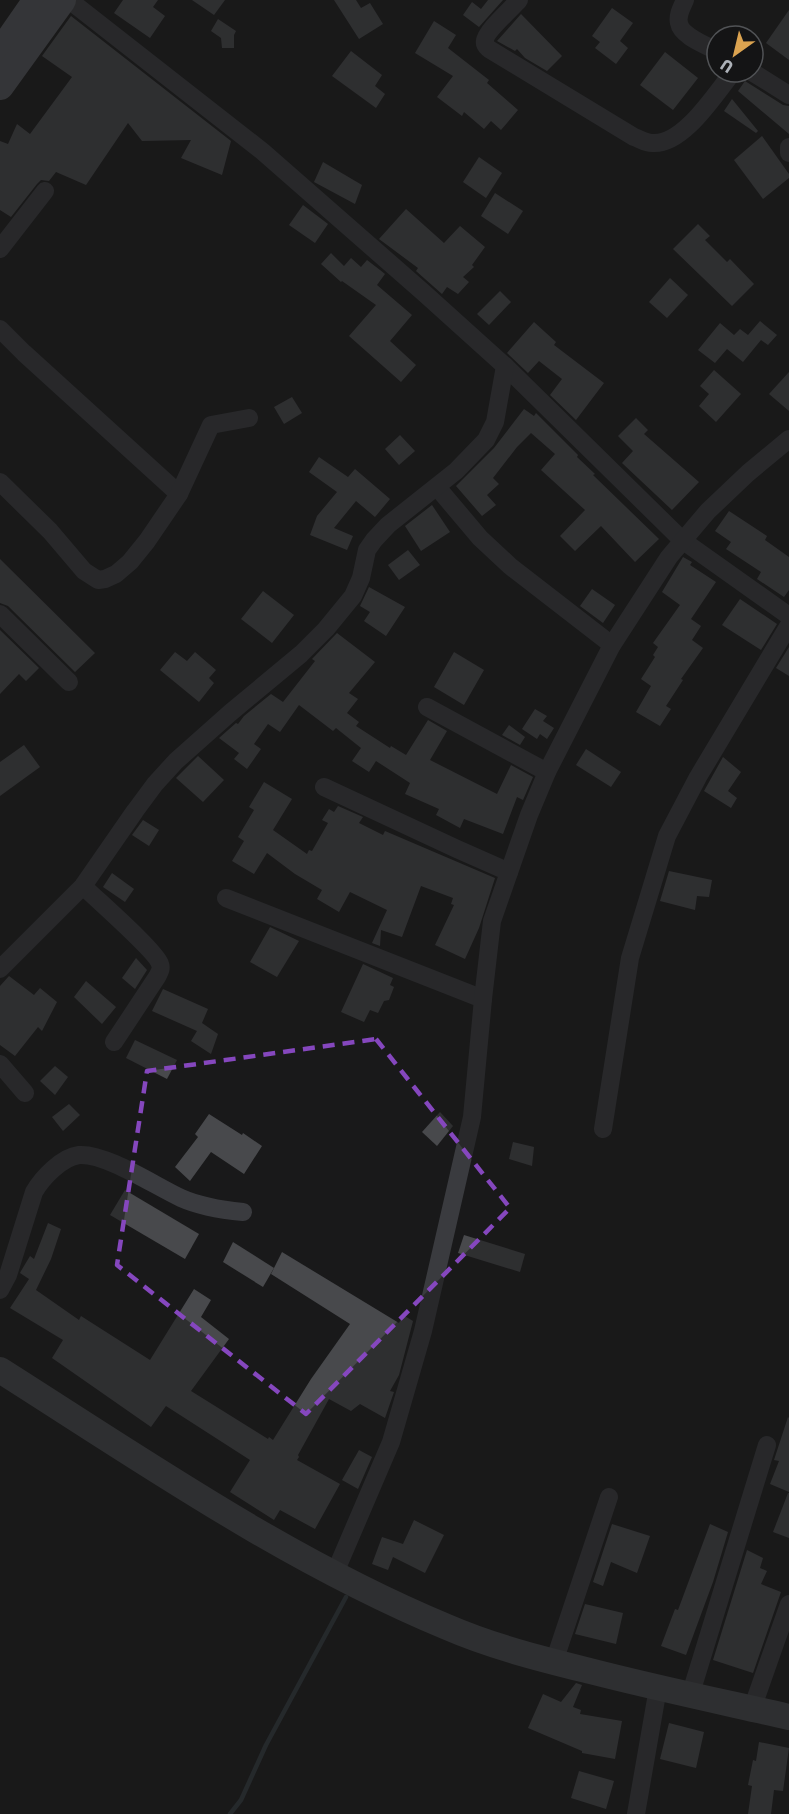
<svg xmlns="http://www.w3.org/2000/svg" width="789" height="1814" font-family="Jost,sans-serif">
<style>
.lines{fill:none;stroke-linecap:round;stroke-linejoin:round}
.stream{stroke:#343c42;stroke-width:4.5}
.building{fill:#48494c}
.street{stroke:#3a3b3f;stroke-width:18}
.secondary{stroke:#484a4e;stroke-width:26}
.primary{stroke:#56585d;stroke-width:28}
.marked{fill:none;stroke:#8547be;stroke-width:4.5;stroke-dasharray:12 8;stroke-linejoin:round}
</style>
<rect width="100%" height="100%" fill="#19191a"/>
<g class="lines">
<polyline class="stream" points="230,1814 241,1800 266,1745 346,1597"/>
</g>
<g class="building">
<polygon points="123,0 158,0 153,7 165,16 150,38 114,13"/>
<polygon points="192,0 225,0 214,15"/>
<polygon points="334,0 356,0 361,8 370,3 383,24 359,39"/>
<polygon points="488,0 503,0 479,27 463,15 472,2 481,9"/>
<polygon points="612,8 633,23 620,41 628,48 616,64 595,48 600,42 592,36"/>
<polygon points="789,10 789,60 766,43"/>
<polygon points="521,14 562,56 547,71 525,58 517,49 515,51 497,41"/>
<polygon points="71,16 231,141 222,175 181,158 191,140 142,141 128,123 86,185 56,172 49,181 41,180 37,184 11,217 0,210 0,141 8,144 17,124 30,134 72,77 42,56"/>
<polygon points="218,19 236,31 234,35 234,48 222,48 221,38 211,31"/>
<polygon points="434,21 456,35 448,48 489,80 487,83 518,110 501,130 491,121 484,129 464,112 462,116 437,97 453,76 415,53"/>
<polygon points="351,51 382,75 375,86 385,94 376,108 332,76"/>
<polygon points="665,52 698,78 673,110 640,85"/>
<polygon points="745,81 783,105 789,106 789,134 738,91"/>
<polygon points="732,99 758,131 756,133 724,111"/>
<polygon points="762,136 789,174 789,178 763,199 734,160"/>
<polygon points="479,157 502,173 486,198 463,182"/>
<polygon points="323,162 362,185 355,204 314,182"/>
<polygon points="495,193 523,211 508,234 481,216"/>
<polygon points="303,205 328,224 315,243 289,225"/>
<polygon points="406,209 444,243 460,226 485,247 472,265 474,267 463,277 469,282 458,294 447,287 442,294 416,271 418,268 379,239"/>
<polygon points="698,224 710,236 705,240 727,262 730,259 754,284 732,306 673,249"/>
<polygon points="331,253 344,266 351,258 361,267 367,260 380,270 385,274 377,285 412,315 390,341 416,365 401,382 349,336 376,305 342,281 341,282 321,264"/>
<polygon points="670,278 688,295 667,318 649,302"/>
<polygon points="500,291 511,302 489,325 477,314"/>
<polygon points="760,321 777,335 768,345 761,340 743,362 727,349 715,363 698,350 720,323 734,335 740,329 748,335"/>
<polygon points="534,322 556,342 554,345 604,383 576,420 550,395 562,379 539,361 528,373 507,353"/>
<polygon points="714,370 741,394 716,422 699,406 709,394 700,386"/>
<polygon points="789,372 789,411 769,394"/>
<polygon points="292,397 302,413 284,424 274,407"/>
<polygon points="524,409 534,416 536,413 578,455 577,457 595,474 593,475 659,539 635,562 601,526 575,551 560,536 585,510 541,470 555,454 531,433 517,447 493,478 499,484 487,495 496,505 482,516 456,486 494,448"/>
<polygon points="636,418 648,430 644,434 699,482 672,510 622,463 633,451 618,436"/>
<polygon points="400,435 415,451 399,465 385,449"/>
<polygon points="319,457 348,477 355,469 390,499 375,517 356,501 334,528 353,536 347,550 310,535 317,516 337,492 309,472"/>
<polygon points="432,505 450,532 421,551 405,526"/>
<polygon points="729,511 767,536 765,540 789,557 789,590 784,597 757,579 761,572 726,549 731,542 715,531"/>
<polygon points="408,550 420,565 399,580 388,565"/>
<polygon points="683,557 692,562 690,565 716,582 691,619 701,626 692,640 703,648 681,679 683,680 666,706 671,709 660,726 636,712 651,686 641,679 655,657 653,655 658,647 653,643 680,605 662,592"/>
<polygon points="0,559 95,653 75,672 8,606 0,603"/>
<polygon points="369,587 405,607 386,636 364,621 370,612 360,606"/>
<polygon points="592,589 615,605 603,623 580,606"/>
<polygon points="263,591 294,615 272,643 241,619"/>
<polygon points="740,599 777,624 761,650 722,625"/>
<polygon points="0,630 39,668 26,681 19,674 0,694"/>
<polygon points="337,633 375,662 349,693 358,699 347,713 359,722 356,726 390,748 391,746 406,755 428,720 447,731 430,760 497,794 511,765 533,777 523,800 517,797 503,834 464,819 460,828 436,815 439,809 405,794 410,783 376,761 369,772 352,761 361,748 336,728 333,731 299,705 280,732 268,724 254,744 261,749 247,769 234,759 239,753 219,738 236,723 238,724 244,716 271,694 283,702 315,661 312,659"/>
<polygon points="789,647 789,676 776,668"/>
<polygon points="175,652 187,661 195,652 216,670 209,678 214,683 199,702 160,670"/>
<polygon points="454,652 484,670 464,705 434,687"/>
<polygon points="535,709 547,716 543,721 554,728 547,739 540,734 537,739 522,729"/>
<polygon points="509,725 525,737 520,745 502,735"/>
<polygon points="24,745 40,767 0,796 0,762"/>
<polygon points="586,749 621,772 611,787 576,765"/>
<polygon points="198,756 224,780 203,802 176,778"/>
<polygon points="723,757 741,772 728,791 737,798 731,808 704,791"/>
<polygon points="264,782 292,799 273,830 307,854 309,850 312,851 328,823 322,820 329,809 334,812 338,806 363,817 359,823 383,835 385,831 495,878 479,928 465,959 435,945 454,905 451,904 453,898 421,886 402,937 381,930 380,946 372,943 387,910 350,892 339,912 317,899 322,890 295,874 267,853 254,874 232,861 244,841 238,837 254,810 249,807"/>
<polygon points="143,820 159,830 149,846 132,835"/>
<polygon points="669,871 712,880 709,897 697,896 695,910 660,901"/>
<polygon points="112,873 134,889 125,902 103,887"/>
<polygon points="270,927 299,941 277,977 250,962"/>
<polygon points="136,958 147,970 135,989 122,978"/>
<polygon points="363,964 393,978 390,985 394,987 389,1000 384,1001 378,1013 370,1010 364,1022 341,1012"/>
<polygon points="9,976 34,995 40,988 57,1002 42,1031 38,1027 15,1056 0,1045 0,986"/>
<polygon points="86,981 116,1007 102,1024 74,997"/>
<polygon points="163,989 208,1009 202,1023 218,1034 211,1054 191,1041 197,1031 152,1011"/>
<polygon points="135,1040 177,1060 167,1079 126,1058"/>
<polygon points="55,1066 68,1077 55,1095 40,1081"/>
<polygon points="69,1104 80,1115 63,1131 52,1117"/>
<polygon points="440,1112 453,1126 437,1146 422,1132"/>
<polygon points="209,1114 242,1135 243,1133 262,1146 244,1174 211,1152 190,1181 175,1167 198,1137 195,1134"/>
<polygon points="513,1142 534,1147 532,1166 509,1159"/>
<polygon points="125,1190 199,1234 185,1259 110,1215"/>
<polygon points="48,1223 61,1229 51,1259 36,1290 79,1320 81,1316 150,1360 194,1289 211,1300 201,1317 229,1339 191,1391 268,1439 269,1437 273,1440 311,1379 350,1324 271,1274 282,1252 399,1323 403,1315 413,1321 399,1375 390,1391 394,1392 385,1418 360,1404 351,1411 329,1399 298,1455 299,1457 297,1460 340,1484 315,1529 280,1510 274,1520 230,1492 250,1460 166,1406 151,1427 52,1358 63,1340 10,1308 29,1279 20,1273 21,1271 30,1256 34,1259"/>
<polygon points="464,1235 525,1254 520,1272 458,1253"/>
<polygon points="233,1242 274,1268 263,1287 223,1262"/>
<polygon points="788,1417 789,1418 789,1492 770,1484 779,1461 774,1460"/>
<polygon points="359,1450 372,1457 358,1489 342,1480"/>
<polygon points="788,1493 789,1493 789,1538 773,1532"/>
<polygon points="414,1520 444,1535 425,1573 393,1557 388,1570 372,1564 382,1537 403,1544"/>
<polygon points="612,1524 650,1536 637,1573 611,1562 603,1586 593,1582"/>
<polygon points="710,1524 728,1532 713,1582 686,1655 661,1646 675,1609 678,1610"/>
<polygon points="747,1550 763,1558 760,1568 767,1571 761,1584 781,1592 753,1673 713,1660"/>
<polygon points="585,1604 623,1613 616,1644 575,1634"/>
<polygon points="576,1683 582,1685 573,1707 581,1710 580,1714 622,1721 615,1759 582,1753 582,1751 528,1728 543,1694 561,1702"/>
<polygon points="669,1723 704,1732 696,1768 660,1759"/>
<polygon points="759,1742 789,1748 783,1791 774,1790 771,1814 748,1814 752,1786 748,1785 753,1760 756,1761"/>
<polygon points="579,1771 614,1781 606,1809 571,1798"/>
</g>
<g class="lines">
<g class="street">
<polyline points="69,0 262,151 424,293 505,366 682,540 789,616"/>
<path d="M519,0C512,8 485,32 485,41C484,45 487,47 489,49L634,137C640,139 646,143 652,143C683,146 715,94 733,72"/>
<path d="M685,0C682,7 677,15 679,23C681,36 706,45 717,51"/>
<polyline points="752,72 789,95"/>
<polyline points="789,147 789,153"/>
<polyline points="0,249 45,191"/>
<polyline points="0,329 24,353 179,494"/>
<polyline points="0,482 50,531 84,571 98,580 105,579 116,574 130,562 147,541 179,494 211,425 249,418"/>
<polyline points="437,487 480,538 510,566 612,645"/>
<polyline points="0,614 69,682"/>
<polyline points="427,707 547,772"/>
<polyline points="324,787 457,849 509,872"/>
<path d="M83,886C96,899 156,951 160,964C162,969 159,973 157,977L114,1042"/>
<polyline points="226,898 483,999"/>
<polyline points="0,969 83,886 135,811 155,784 176,761 230,713 301,654 326,629 353,596 361,578 367,550 374,540 388,525 456,471 486,440 495,422 505,366"/>
<polyline points="0,1064 25,1093"/>
<polyline points="603,1129 630,958 667,836 698,777 789,625"/>
<path d="M0,1290L8,1275L34,1192C42,1178 62,1157 79,1155C106,1153 155,1186 181,1198C201,1207 222,1210 243,1212"/>
<polyline points="334,1575 391,1442 423,1331 472,1117 483,999 492,921 529,815 547,772 612,645 669,557 708,511 748,473 789,439"/>
<polyline points="554,1662 609,1497"/>
<polyline points="690,1696 767,1445"/>
<polyline points="752,1709 789,1604"/>
<polyline points="636,1814 658,1688"/>
</g>
<path class="secondary" d="M0,1370C145,1462 288,1561 447,1627C493,1647 542,1659 590,1671C656,1688 723,1702 789,1717"/>
<g class="primary">
<polyline points="3,49 37,0"/>
<polyline points="0,86 62,0"/>
</g>
</g>
<path d="M0 0H789V1814H0ZM376,1039L510,1208L306,1414L117,1265L147,1071Z" fill="#19191a" fill-opacity=".55" fill-rule="evenodd"/>
<path class="marked" d="M376,1039L510,1208L306,1414L117,1265L147,1071Z"/>
<g transform="translate(735 54) rotate(214)"><circle r="28" fill="#141415" stroke="#515356" stroke-width="1.5"/>
<path d="M0-4.5L10 22L0 15L-10 22Z" fill="#dba350"/>
<text y="-9" font-size="16" font-weight="bold" text-anchor="middle" fill="#adb1b8">U</text>
</g>
</svg>
